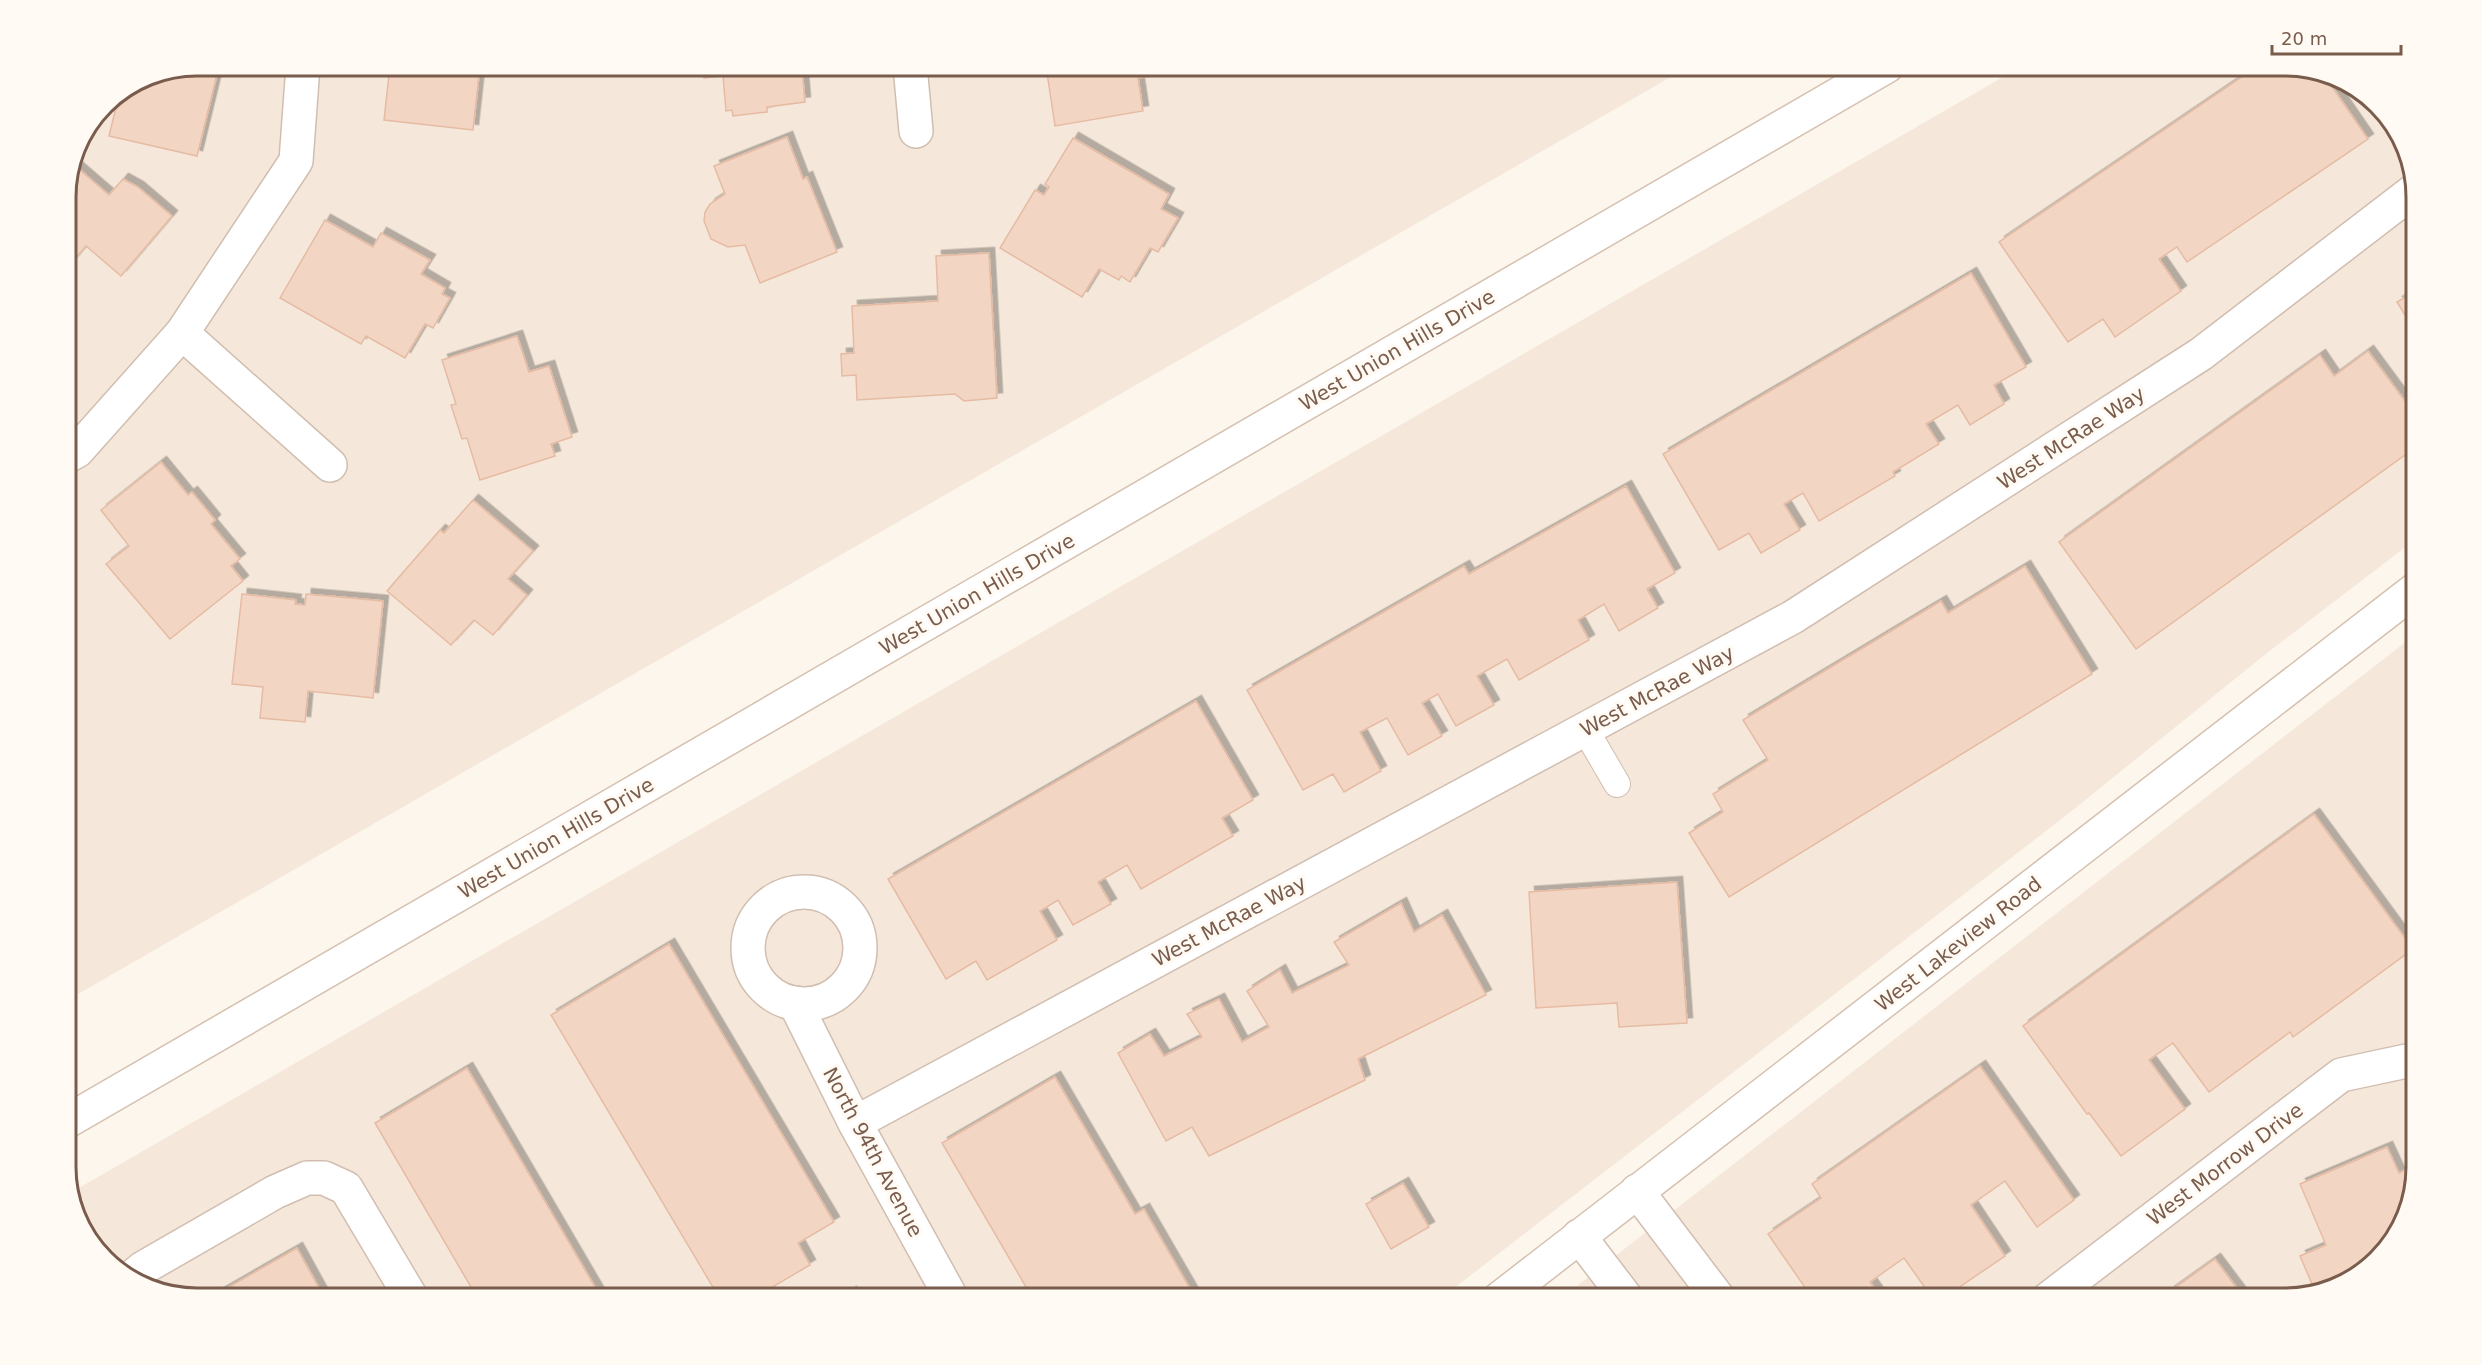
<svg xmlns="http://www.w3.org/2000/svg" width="2482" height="1365" font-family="'DejaVu Sans',sans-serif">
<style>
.residential{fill:#f5e8da}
.building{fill:#f3d5c3;stroke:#e6bba3;stroke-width:1.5;filter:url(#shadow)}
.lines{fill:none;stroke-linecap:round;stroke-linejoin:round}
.lane-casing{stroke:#d1beb0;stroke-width:28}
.street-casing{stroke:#d1beb0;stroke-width:36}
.secondary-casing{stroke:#d6c0b0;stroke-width:36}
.lane{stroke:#fff;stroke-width:26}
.street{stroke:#fff;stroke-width:33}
.secondary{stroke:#fff;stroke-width:33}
.labels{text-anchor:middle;stroke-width:6;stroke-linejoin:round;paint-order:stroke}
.street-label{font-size:20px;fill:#7a5c4d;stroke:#fffaf3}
.rim{fill:none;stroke:#7a5c4d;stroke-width:3}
</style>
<defs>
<filter id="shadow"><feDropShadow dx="5.5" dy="-5.5" stdDeviation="0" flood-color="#0004"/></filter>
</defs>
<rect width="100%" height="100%" fill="#fdf6ec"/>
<g class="residential">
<polygon points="198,66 1690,66 66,1001 66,189 79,140 105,104 148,76"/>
<polygon points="2022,66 2284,66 2343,80 2394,125 2416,189 2416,539 2267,653 2073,810 1440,1299 198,1299 139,1285 88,1241 72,1192"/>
<polygon points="2416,634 2416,1167 2402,1226 2350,1281 2285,1299 1560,1299"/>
</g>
<g class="building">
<polygon points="198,66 219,66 197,156 109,136 119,95 148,76"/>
<polygon points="390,66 480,66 473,130 384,120"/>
<polygon points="702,66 806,66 806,68 802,69 805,102 767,107 767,112 733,116 732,110 726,111 723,76 704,78"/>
<polygon points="1046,66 1164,66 1165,74 1138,78 1143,111 1055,126"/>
<polygon points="2258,66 2284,66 2324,75 2368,139 2187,262 2177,247 2159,259 2181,291 2115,337 2103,319 2068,342 1999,242"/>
<polygon points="787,137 803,179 807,177 837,252 760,283 745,245 728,247 711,239 704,221 705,212 710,204 725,194 714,166"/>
<polygon points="1073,138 1169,194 1161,209 1178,218 1158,252 1150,248 1130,282 1121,276 1119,280 1099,269 1082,297 1000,248 1035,190 1044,195 1049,187 1045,184"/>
<polygon points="73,164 109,195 123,179 138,187 172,216 121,276 86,246 66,269 66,189"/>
<polygon points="325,220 373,247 381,233 430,260 421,274 445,288 442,294 450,298 433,328 425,324 405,358 366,336 361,344 280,298"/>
<polygon points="989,253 997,398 964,401 955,394 857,400 856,375 842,376 841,354 854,353 852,306 938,301 936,256"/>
<polygon points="2416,264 2416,276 2410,267"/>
<polygon points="1971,273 2026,367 1994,385 2004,404 1970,425 1958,405 1926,424 1939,444 1893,472 1895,476 1819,521 1803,493 1784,504 1800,530 1761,553 1749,533 1719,550 1663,454"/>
<polygon points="2416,291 2416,333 2397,302"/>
<polygon points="517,336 529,372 549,366 572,437 551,444 555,456 480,480 467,438 462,439 451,405 456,404 442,360"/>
<polygon points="2368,351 2416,416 2416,447 2136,649 2059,542 2320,355 2334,376"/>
<polygon points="161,462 188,495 192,492 215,520 211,524 240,559 231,566 243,581 170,639 106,564 129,546 101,510"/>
<polygon points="1626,486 1675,573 1647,589 1658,608 1619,631 1604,604 1578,620 1589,640 1519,680 1507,659 1477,676 1494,705 1456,726 1438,694 1422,703 1442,736 1408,755 1387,718 1360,732 1381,771 1344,792 1333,774 1303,790 1247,690 1464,566 1469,574"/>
<polygon points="473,500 533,551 508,579 527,595 493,635 474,620 451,645 387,591 440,530 444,533"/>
<polygon points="2025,566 2092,674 1729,897 1689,833 1723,812 1713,794 1768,760 1743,720 1941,601 1948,613"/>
<polygon points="242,594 296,600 295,604 305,605 306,594 383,601 373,698 308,691 305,722 260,718 263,687 232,684"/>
<polygon points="1196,701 1253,800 1222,818 1233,836 1141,889 1127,865 1098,882 1111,904 1073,925 1058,900 1040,911 1057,940 987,980 976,961 946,979 888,879"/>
<polygon points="2314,814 2413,949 2293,1037 2290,1032 2209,1092 2173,1043 2149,1060 2185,1109 2121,1156 2089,1113 2087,1114 2023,1026"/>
<polygon points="1677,882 1687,1023 1619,1027 1617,1003 1536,1008 1529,892"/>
<polygon points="1401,903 1414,932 1442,915 1486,995 1358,1059 1365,1080 1209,1156 1192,1127 1166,1141 1118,1053 1150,1034 1164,1056 1202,1037 1187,1014 1219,999 1242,1042 1269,1027 1247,991 1280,970 1292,993 1349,965 1334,942"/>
<polygon points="669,944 834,1222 798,1243 810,1265 752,1299 720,1299 551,1015"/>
<polygon points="1980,1066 2074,1200 2037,1227 2005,1181 1971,1205 2005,1256 1942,1299 1933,1299 1904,1258 1870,1282 1882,1299 1813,1299 1768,1234 1821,1198 1812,1184"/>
<polygon points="467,1068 602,1299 478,1299 375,1123"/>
<polygon points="1055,1077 1135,1214 1144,1209 1196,1299 1033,1299 942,1143"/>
<polygon points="2387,1147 2399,1173 2416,1165 2402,1226 2350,1281 2315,1291 2300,1256 2326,1245 2300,1184"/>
<polygon points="1403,1183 1429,1227 1391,1249 1366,1204"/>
<polygon points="297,1248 325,1299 208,1299"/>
<polygon points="2215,1259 2245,1299 2174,1299 2169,1292"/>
<polygon points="851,1292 855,1299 839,1299"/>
</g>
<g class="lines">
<defs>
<polyline id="lane" points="1585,729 1617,784"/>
<g id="street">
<polyline points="910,66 916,131"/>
<polyline points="182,333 330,465"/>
<polyline points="66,457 77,451 182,333 296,161 303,66"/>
<circle cx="804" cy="948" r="56"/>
<polyline points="795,1003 855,1123 952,1299"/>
<polyline points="855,1123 1793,617 2201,354 2416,189"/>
<polyline points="1637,1191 1719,1299"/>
<polyline points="1579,1236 1627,1299"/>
<polyline points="131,1278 143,1268 275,1192 307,1178 324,1178 346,1188 412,1299"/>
<polyline points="2048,1299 2341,1075 2416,1059"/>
</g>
<g id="secondary">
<polyline points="66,1122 1887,66"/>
<polyline points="1499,1299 2416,589"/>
</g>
</defs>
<use href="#lane" class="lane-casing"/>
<use href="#street" class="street-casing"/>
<use href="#secondary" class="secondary-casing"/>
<use href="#lane" class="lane"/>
<use href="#street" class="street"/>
<use href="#secondary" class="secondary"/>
</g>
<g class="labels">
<g class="street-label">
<text transform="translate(1397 350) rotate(-30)" y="7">West Union Hills Drive</text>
<text transform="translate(2071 438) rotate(-33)" y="7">West McRae Way</text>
<text transform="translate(977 594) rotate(-30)" y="7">West Union Hills Drive</text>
<text transform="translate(1657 691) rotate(-28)" y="7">West McRae Way</text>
<text transform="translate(556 838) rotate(-30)" y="7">West Union Hills Drive</text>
<text transform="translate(1229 921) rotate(-28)" y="7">West McRae Way</text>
<text transform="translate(1958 944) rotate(-38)" y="7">West Lakeview Road</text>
<text transform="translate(873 1152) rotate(62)" y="7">North 94th Avenue</text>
<text transform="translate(2225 1164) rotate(-37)" y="7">West Morrow Drive</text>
</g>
</g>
<path d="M0 0H2482V1365H0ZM197 76H2285A121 121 0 0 1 2406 197V1167A121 121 0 0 1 2285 1288H197A121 121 0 0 1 76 1167V197A121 121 0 0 1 197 76Z" fill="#fffaf3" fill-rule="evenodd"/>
<path class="rim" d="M197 76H2285A121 121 0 0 1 2406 197V1167A121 121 0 0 1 2285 1288H197A121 121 0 0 1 76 1167V197A121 121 0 0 1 197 76Z"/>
<path d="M2272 45v9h129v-9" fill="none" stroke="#7a5c4d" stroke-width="3"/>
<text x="2281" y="45" font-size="18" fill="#7a5c4d" stroke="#fffaf3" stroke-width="4.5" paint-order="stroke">20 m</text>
</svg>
